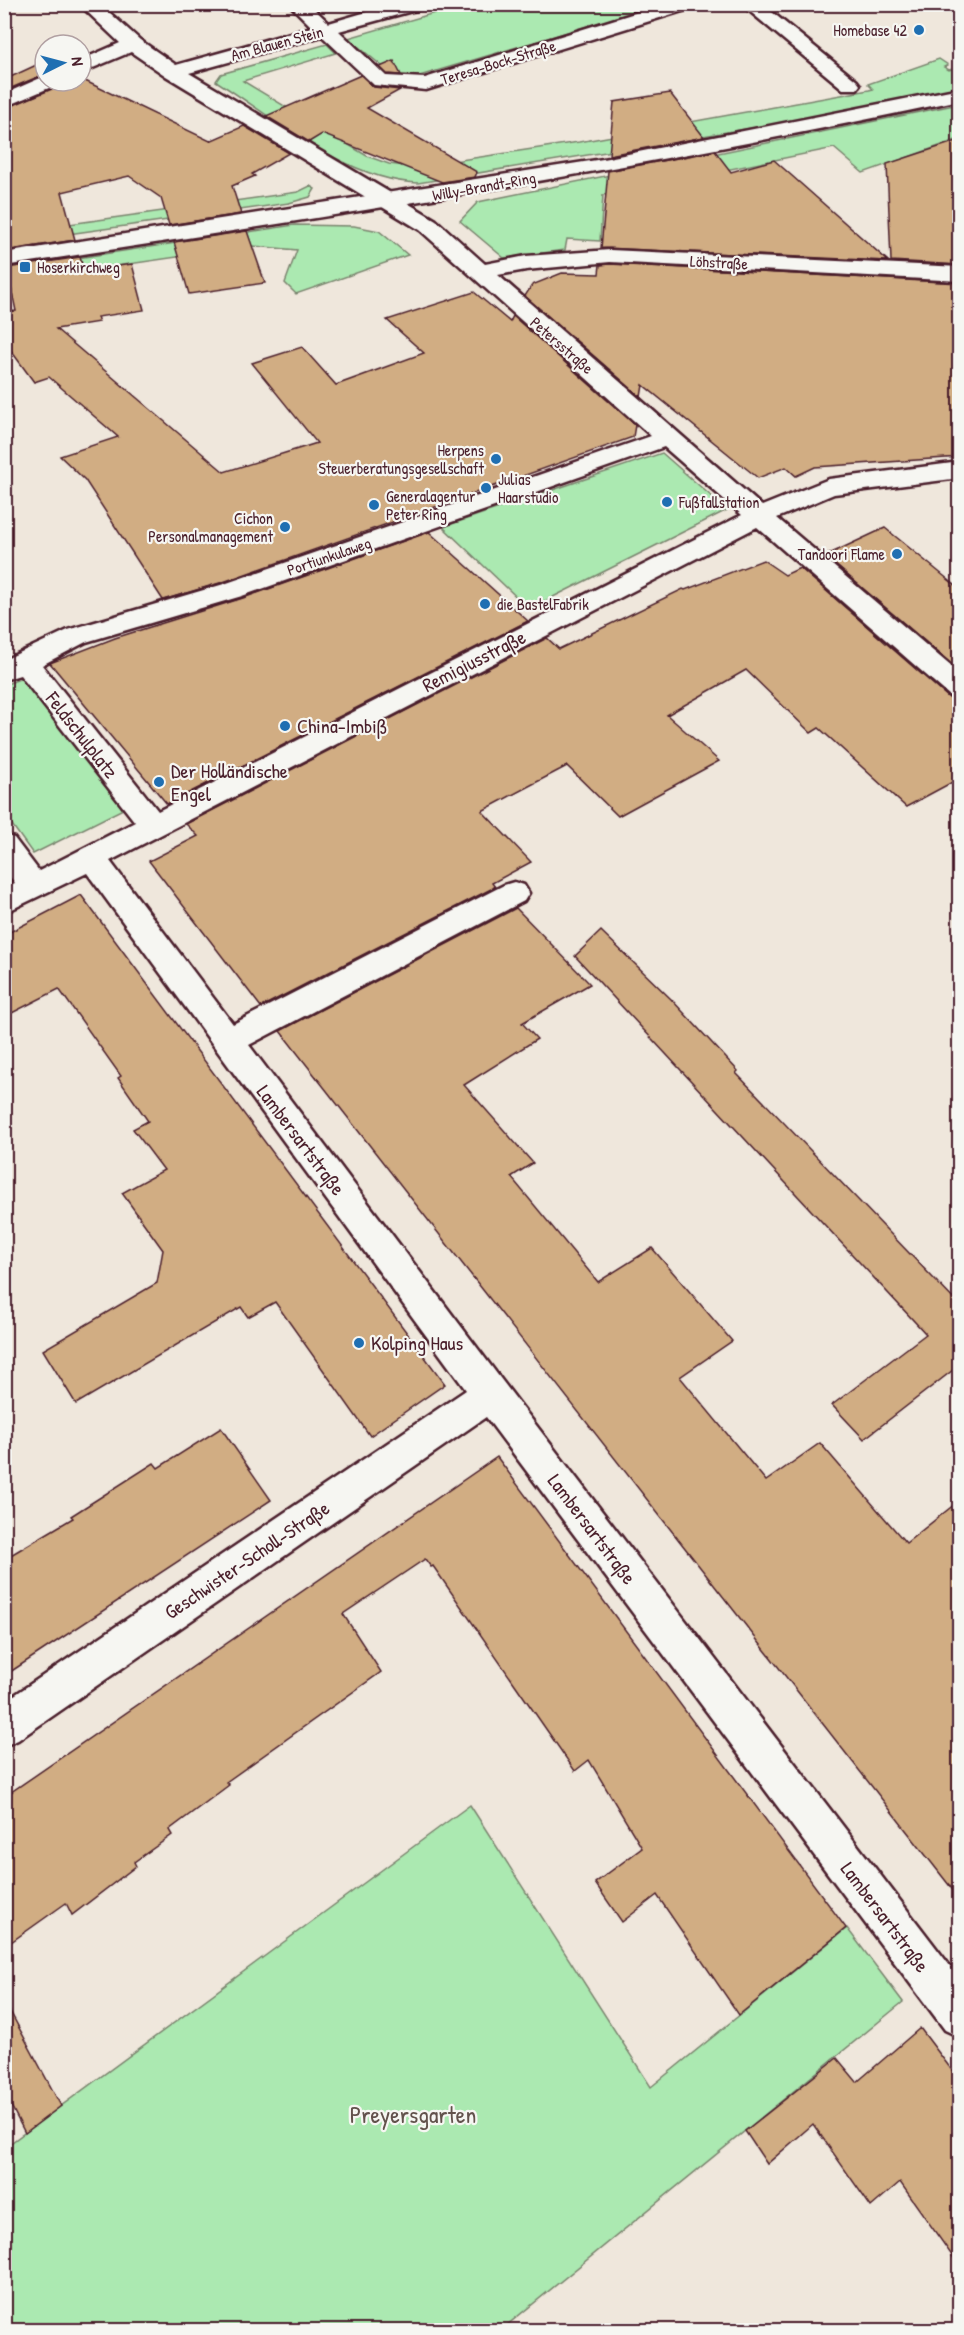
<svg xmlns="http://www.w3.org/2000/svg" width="964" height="2335" font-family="'Patrick Hand',sans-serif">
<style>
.green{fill:#abe9b1;stroke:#7a846e;stroke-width:1.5}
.building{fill:#d1ad83;stroke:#4a1f2b;stroke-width:1.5}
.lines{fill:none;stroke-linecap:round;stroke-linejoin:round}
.minor-casing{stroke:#4a1f2b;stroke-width:5}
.secondary-casing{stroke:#4a1f2b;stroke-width:5}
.minor{fill:#f6f6f2;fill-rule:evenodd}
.secondary{fill:#f6f6f2;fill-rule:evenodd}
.poi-dot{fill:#1f6fb2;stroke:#f6f6f2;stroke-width:2}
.labels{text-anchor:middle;stroke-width:4.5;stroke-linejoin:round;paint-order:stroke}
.far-poi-label{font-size:16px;fill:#4a1f2b;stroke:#f6f6f2;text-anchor:start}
.far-street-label{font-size:16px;fill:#4a1f2b;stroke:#f6f6f2}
.street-label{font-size:20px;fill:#4a1f2b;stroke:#f6f6f2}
.poi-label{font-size:20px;fill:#4a1f2b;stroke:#f6f6f2;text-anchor:start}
.near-park-label{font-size:24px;fill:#62524c;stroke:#f6f6f2}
</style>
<rect width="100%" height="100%" fill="#efe7dc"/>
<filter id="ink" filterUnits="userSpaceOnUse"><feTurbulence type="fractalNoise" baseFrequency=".0167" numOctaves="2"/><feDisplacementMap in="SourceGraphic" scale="12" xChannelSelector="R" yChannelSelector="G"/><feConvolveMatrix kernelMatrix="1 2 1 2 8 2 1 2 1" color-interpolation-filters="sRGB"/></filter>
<g filter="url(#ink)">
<g class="green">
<polygon points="462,5 659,5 416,77 395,75 388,71 348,38"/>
<path d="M327,44L336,53L243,81L367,156L389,164L414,167L579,142L869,90L873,89L868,84L939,59L948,65L944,67L949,70L960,67L959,87L787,122L418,183C346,180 276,119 216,81L221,74Z"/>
<polygon points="959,104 959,139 863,173 834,148 603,195 600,241 567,239 565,250 504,258 460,221 478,202"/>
<polygon points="310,186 315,189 310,197 289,203 75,233 5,247 55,226 298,192"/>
<polygon points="294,225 354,226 379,231 408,255 296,294 285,283 297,250 253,246 5,282 5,269"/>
<polygon points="662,453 727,510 529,609 443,527"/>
<polygon points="22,678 123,809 33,854 5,815 4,685"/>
<polygon points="470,1805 651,2087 847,1928 903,2002 501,2330 5,2330 4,2148"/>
</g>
<g class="building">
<polygon points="45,61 45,74 4,91 4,80"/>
<polygon points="394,61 401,75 387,74 380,67"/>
<polygon points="361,75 374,87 400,90 367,108 477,172 475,177 442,182 322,134 309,142 266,116"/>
<polygon points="81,79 210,141 244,126 289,153 252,174 255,176 232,186 241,214 169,225 161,198 129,176 62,192 75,240 4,251 4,109 57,87 61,81"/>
<polygon points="670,93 704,137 609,155 614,102"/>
<polygon points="960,140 960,265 891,261 887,164"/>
<polygon points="715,151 731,172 774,160 888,261 601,248 608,171"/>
<polygon points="247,231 265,283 189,294 174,242"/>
<polygon points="80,257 84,271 132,264 144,310 97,317 99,322 56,329 224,472 317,443 252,363 302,347 336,385 424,353 387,320 474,292 510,322 513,316 635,425 633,437 223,582 163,600 85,480 60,456 118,437 49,377 34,382 4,341 4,312 16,311 7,268"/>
<polygon points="610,264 960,283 960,457 815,467 796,476 786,467 758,478 643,385 641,397 525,296 532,285 562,273 599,274 600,265"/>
<polygon points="885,528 960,589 960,671 825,556"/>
<polygon points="429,532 528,621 167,804 50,663 115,638 243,598"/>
<polygon points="763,560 785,575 800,568 949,698 960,700 960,778 906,807 819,728 811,733 746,670 667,715 719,761 618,816 567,766 482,811 531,862 492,883 495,887 261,1007 149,861 198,836 186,824 547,638 559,649 683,589 685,590"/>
<polygon points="81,895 445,1384 370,1436 275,1302 248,1317 241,1307 76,1404 43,1350 157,1283 163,1250 122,1193 164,1170 133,1129 148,1121 118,1078 121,1076 59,989 4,1017 4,935"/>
<polygon points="516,908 590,984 522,1023 537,1039 464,1085 533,1163 511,1177 598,1282 652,1248 732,1341 680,1377 766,1481 820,1443 906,1543 960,1500 960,1899 280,1031"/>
<polygon points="601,931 671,999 738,1071 736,1073 960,1306 960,1370 957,1367 864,1439 832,1405 926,1334 575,956"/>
<polygon points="221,1428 271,1500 4,1676 4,1559 73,1518 71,1516 154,1463 158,1468"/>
<polygon points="497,1457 846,1928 739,2015 657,1895 622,1922 595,1883 642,1848 589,1760 575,1771 433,1566 431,1567 425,1559 343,1614 381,1672 226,1782 229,1785 169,1830 172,1835 134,1862 136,1866 72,1915 66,1903 4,1947 4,1797"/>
<polygon points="4,2000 61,2106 25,2133 4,2092"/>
<polygon points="920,2028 960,2081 960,2267 900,2182 871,2207 813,2124 767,2164 745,2131 837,2058 857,2082"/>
</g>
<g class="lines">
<defs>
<g id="minor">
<path d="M79,4H100L140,40L176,65L312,27L289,4H309L329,23L394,4H425L423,8L339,31L386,76L425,78L664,4H694L692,8L426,90L374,85L322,36L189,73L436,220L485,264L526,256L610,250L960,267V281L610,262L526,270L498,275L762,506L829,479L960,462V478L834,494L777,518L960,674V698L950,696L757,527L110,861L233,1024L504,885L514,882L524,885L529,893L524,901L249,1045L503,1382L960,1979V2037L945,2030L486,1417L18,1740L4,1746V1702L466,1390L87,873L4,913V888L15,883L4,869V835L14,838L39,871L135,822L20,675L4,680V660L68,630L224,584L651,436L420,230L166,76L131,52L81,73V60L120,43ZM664,447L742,515L158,811L42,665L86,642L242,596Z"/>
<polygon points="741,4 762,4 857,81 860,85 857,89 843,89"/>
<polygon points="45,76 45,81 59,81 56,85 4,107 4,94"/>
</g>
<path id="secondary" d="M960,88V100C643,168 324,218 4,266V253L603,159Z"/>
</defs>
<use href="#minor" class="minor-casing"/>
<use href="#secondary" class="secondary-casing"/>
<use href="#minor" class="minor"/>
<use href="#secondary" class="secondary"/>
</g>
</g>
<g class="poi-dot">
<circle cx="919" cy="30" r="6"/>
<rect x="19" y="261" width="12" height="12" rx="3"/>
<circle cx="496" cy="459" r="6"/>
<circle cx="486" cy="488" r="6"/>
<circle cx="667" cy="502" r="6"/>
<circle cx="374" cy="505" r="6"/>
<circle cx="285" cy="527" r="6"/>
<circle cx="897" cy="554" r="6"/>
<circle cx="485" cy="604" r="6"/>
<circle cx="285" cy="726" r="6"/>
<circle cx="159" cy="782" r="6"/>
<circle cx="359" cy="1343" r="6"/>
</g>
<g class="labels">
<g class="far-poi-label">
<text x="907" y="36" text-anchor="end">Homebase 42</text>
<text x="37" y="273">Hoserkirchweg</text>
<text x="484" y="456" text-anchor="end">Herpens<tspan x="484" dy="18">Steuerberatungsgesellschaft</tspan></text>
<text x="498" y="485">Julias<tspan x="498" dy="18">Haarstudio</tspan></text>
<text x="386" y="502">Generalagentur<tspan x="386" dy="18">Peter Ring</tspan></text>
<text x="679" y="508">Fußfallstation</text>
<text x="273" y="524" text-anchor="end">Cichon<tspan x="273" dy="18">Personalmanagement</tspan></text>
<text x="885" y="560" text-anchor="end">Tandoori Flame</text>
<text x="497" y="610">die BastelFabrik</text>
</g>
<g class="far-street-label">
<text transform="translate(277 43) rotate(-15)" y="6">Am Blauen Stein</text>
<text transform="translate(498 62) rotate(-17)" y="6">Teresa-Bock-Straße</text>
<text transform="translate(484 186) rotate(-10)" y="6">Willy-Brandt-Ring</text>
<text transform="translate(719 262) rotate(3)" y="6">Löhstraße</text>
<text transform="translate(562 345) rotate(41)" y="6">Petersstraße</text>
<text transform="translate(329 556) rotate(-19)" y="6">Portiunkulaweg</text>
</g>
<g class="street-label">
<text transform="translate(474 661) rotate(-27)" y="7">Remigiusstraße</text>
<text transform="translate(82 735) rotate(52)" y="7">Feldschulplatz</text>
<text transform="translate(301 1140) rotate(53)" y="7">Lambersartstraße</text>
<text transform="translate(592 1529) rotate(53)" y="7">Lambersartstraße</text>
<text transform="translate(247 1560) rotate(-34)" y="7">Geschwister-Scholl-Straße</text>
<text transform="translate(885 1917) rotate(53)" y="7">Lambersartstraße</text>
</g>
<g class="poi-label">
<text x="297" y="733">China-Imbiß</text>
<text x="171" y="778">Der Holländische<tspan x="171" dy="23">Engel</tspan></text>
<text x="371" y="1350">Kolping Haus</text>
</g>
<g class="near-park-label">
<text x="413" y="2123">Preyersgarten</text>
</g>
</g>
<rect width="964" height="2335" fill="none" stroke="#f6f6f2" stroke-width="24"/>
<rect x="12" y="12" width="940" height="2311" fill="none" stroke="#4a1f2b" stroke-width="2" filter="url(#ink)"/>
<g transform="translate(63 63) rotate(84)"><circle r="28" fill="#f6f6f2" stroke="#b1a0a2" stroke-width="1.5"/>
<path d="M0-4.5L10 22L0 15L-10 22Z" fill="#1f6fb2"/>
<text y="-9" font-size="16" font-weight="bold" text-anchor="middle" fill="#4a1f2b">N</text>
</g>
</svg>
